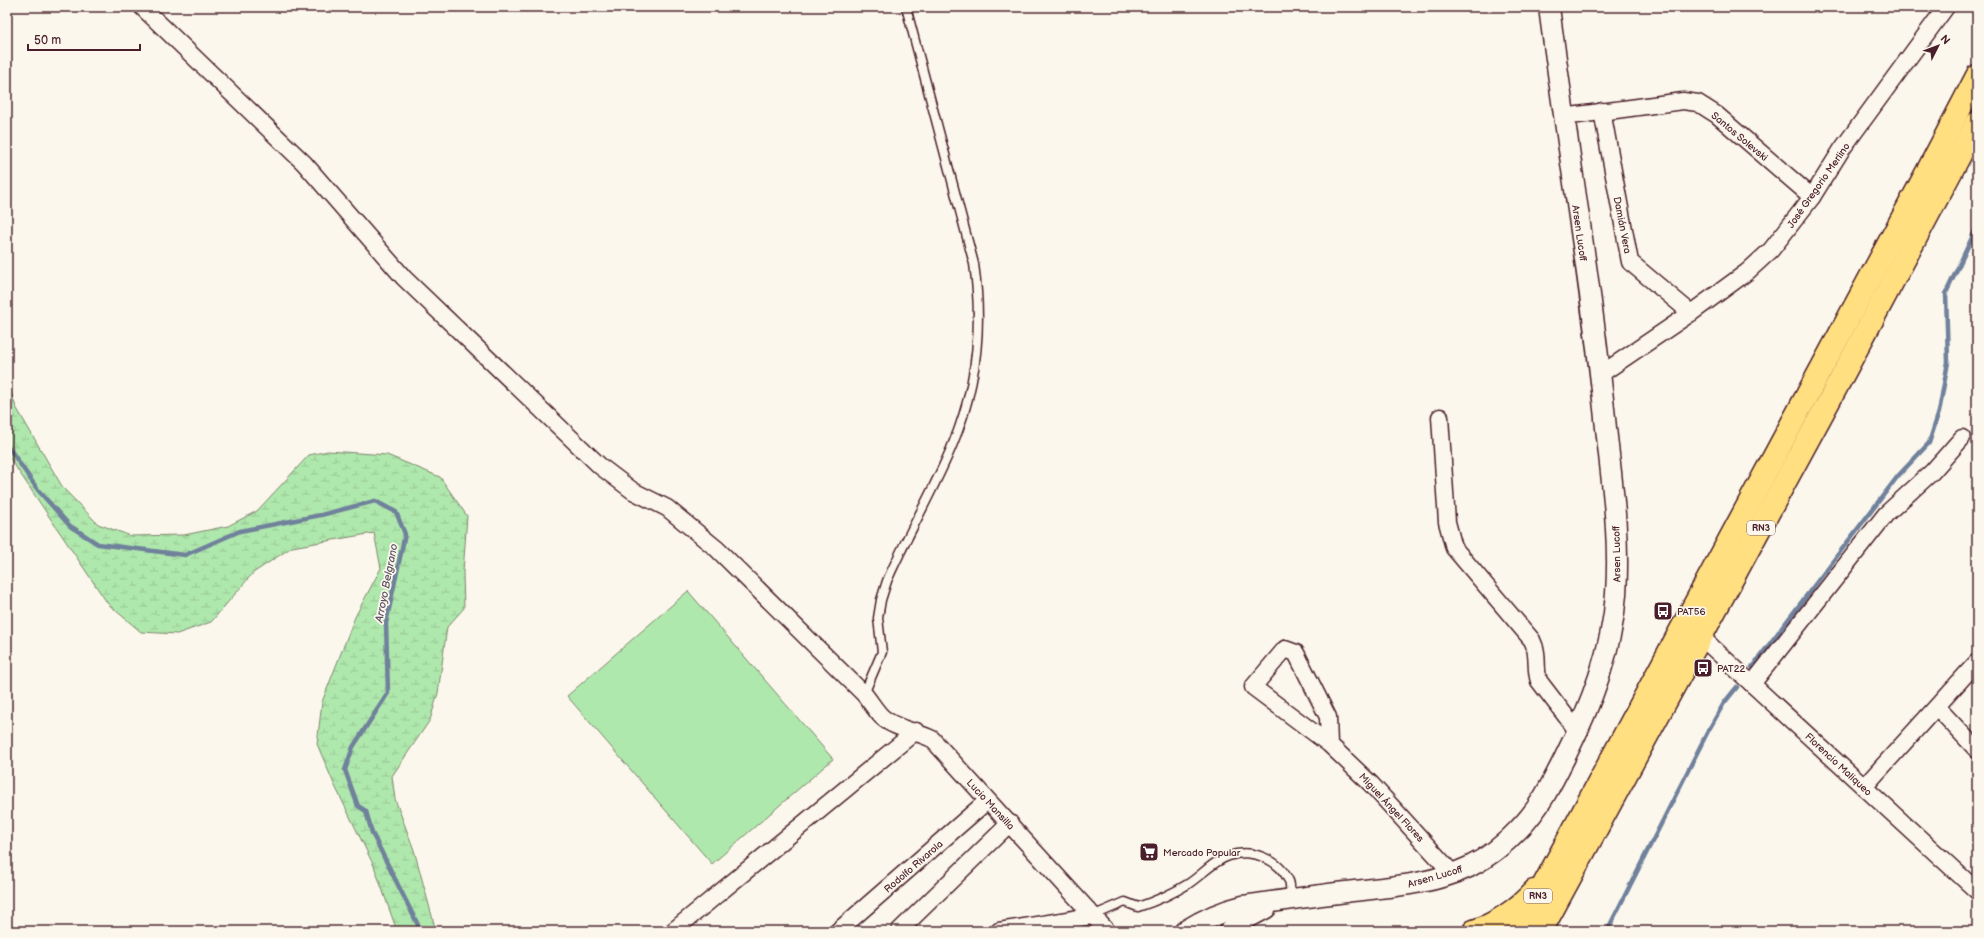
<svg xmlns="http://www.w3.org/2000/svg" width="1984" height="938" font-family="'Balsamiq Sans',sans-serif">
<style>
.wetland{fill:url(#wetland-marsh);stroke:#7c846c}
.pitch{fill:#afe8ac;stroke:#7c846c}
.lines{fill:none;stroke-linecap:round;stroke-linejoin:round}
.stream{stroke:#70819c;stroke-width:4.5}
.service-casing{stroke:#4a1f2b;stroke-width:11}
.minor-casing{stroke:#4a1f2b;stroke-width:19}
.tertiary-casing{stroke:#4a1f2b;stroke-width:23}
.trunk-casing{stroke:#4a1f2b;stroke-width:25}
.service{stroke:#fbf7ec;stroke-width:8}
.minor{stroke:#fbf7ec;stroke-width:16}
.tertiary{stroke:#fbf7ec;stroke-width:20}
.trunk{stroke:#ffdf80;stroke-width:22}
.labels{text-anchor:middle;stroke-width:3.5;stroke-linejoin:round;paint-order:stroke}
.shield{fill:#fbf7ec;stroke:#7f6065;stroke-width:1}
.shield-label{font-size:9px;font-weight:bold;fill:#4a1f2b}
.street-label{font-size:10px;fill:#4a1f2b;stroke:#fbf7ec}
.poi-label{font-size:10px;fill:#4a1f2b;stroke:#fbf7ec;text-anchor:start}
.water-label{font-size:11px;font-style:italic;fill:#5d5064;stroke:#fbf7ec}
</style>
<defs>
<pattern id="wetland-marsh" width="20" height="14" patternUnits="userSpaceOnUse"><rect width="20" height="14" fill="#afe8ac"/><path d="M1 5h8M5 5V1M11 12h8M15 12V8" fill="none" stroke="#98c794"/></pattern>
</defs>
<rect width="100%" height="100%" fill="#fbf7ec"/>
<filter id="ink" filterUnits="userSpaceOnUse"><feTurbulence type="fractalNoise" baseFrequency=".025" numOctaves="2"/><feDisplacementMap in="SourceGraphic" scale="8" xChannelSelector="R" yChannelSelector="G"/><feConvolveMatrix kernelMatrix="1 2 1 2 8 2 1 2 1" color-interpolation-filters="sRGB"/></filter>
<g filter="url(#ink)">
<polygon class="wetland" points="7,380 16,407 63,488 98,524 131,536 184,535 228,526 257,511 309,455 328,451 387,455 440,477 467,516 463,573 464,608 447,627 438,693 430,720 392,776 395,799 414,850 436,931 397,931 374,866 334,784 317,744 322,702 355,617 381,568 374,533 292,547 253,573 211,622 177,634 141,632 108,604 7,454"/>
<polygon class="pitch" points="688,591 833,759 712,864 567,696"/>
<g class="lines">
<g class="stream">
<polyline points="7,445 38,490 70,526 98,544 185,555 240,531 321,515 375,501 396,512 405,534 386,623 388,693 353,747 345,770 358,806 366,811 372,833 421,931"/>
<polyline points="1752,667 1898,476 1929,443 1939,412 1948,362 1946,293 1977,227"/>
<polyline points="1607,931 1707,733 1724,703 1737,687"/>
</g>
<defs>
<g id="service">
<path d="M864,694L882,652L878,618L881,600L887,581C907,535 933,492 952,446C977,387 983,326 974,264L906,7"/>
<path d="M1092,916L1125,902L1138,907C1156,901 1172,894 1188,884C1202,875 1213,861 1229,856C1251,848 1279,859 1289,881C1291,885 1290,893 1290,899"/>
</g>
<g id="minor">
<path d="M142,7L304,163L404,278L600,466L633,491L667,508L717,549L864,694C870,701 875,710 882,717C895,729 916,731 932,739L1107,931"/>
<polyline points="1602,111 1630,262 1691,313"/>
<polyline points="1563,117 1683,101 1698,103 1717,115 1812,197"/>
<polyline points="1601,374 1691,313 1747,272 1771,250 1812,197 1842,149 1946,7"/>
<path d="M1440,417L1447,522L1454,548L1532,640C1540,656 1534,666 1539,681L1578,732"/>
<polyline points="1701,637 1977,891"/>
<polyline points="1752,684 1886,514 1932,472 1962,438"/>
<polyline points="1937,707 1977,750"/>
<polyline points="1329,744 1328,717 1296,653 1285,649 1253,687 1329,744 1371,784 1452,873"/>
<polyline points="1864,787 1977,662"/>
<polyline points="673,931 916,731"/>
<polyline points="838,931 987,801"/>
<polyline points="899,931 1010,823"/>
<polyline points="999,931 1092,916"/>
</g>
<g id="tertiary">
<path d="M1185,931C1204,919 1222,911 1243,906C1278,901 1312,896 1346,892C1387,887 1431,885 1469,867C1487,858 1505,844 1519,829C1540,808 1552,783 1565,757C1591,705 1612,651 1616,594C1620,538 1612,483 1606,428C1592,287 1567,147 1549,7"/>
<polyline points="1230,931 1240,922 1266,908"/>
</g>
<g id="trunk">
<path d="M1474,931C1496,924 1518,909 1534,891"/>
<polyline points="1519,931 1927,172 1977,76"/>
<polyline points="1541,931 1829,401 1977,123"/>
</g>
</defs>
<use href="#service" class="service-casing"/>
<use href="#minor" class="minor-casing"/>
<use href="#tertiary" class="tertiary-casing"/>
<use href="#trunk" class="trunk-casing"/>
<use href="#service" class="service"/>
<use href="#minor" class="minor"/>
<use href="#tertiary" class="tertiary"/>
<use href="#trunk" class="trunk"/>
</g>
</g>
<defs>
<symbol id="bus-square" viewBox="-11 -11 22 22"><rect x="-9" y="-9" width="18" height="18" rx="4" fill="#4a1f2b" stroke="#fbf7ec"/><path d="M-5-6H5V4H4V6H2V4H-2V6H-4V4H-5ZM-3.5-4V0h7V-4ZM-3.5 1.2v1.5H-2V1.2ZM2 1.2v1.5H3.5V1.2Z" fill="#fff"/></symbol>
<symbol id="supermarket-square" viewBox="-11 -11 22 22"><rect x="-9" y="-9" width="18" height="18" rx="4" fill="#4a1f2b" stroke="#fbf7ec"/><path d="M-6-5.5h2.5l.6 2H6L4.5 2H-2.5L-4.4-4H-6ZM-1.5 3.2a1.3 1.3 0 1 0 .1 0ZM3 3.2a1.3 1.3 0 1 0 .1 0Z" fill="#fff"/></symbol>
</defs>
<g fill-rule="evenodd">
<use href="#bus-square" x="1652" y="600" width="22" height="22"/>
<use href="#bus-square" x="1692" y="657" width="22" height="22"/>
<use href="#supermarket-square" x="1138" y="841" width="22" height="22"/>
</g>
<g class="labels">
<g class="shield">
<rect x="1747" y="521" width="28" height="14" rx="3"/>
<rect x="1524" y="889" width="28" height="14" rx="3"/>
</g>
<g class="shield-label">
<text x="1761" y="531">RN3</text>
<text x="1538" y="899">RN3</text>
</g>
<g class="street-label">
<text transform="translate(1740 136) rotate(40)" y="4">Santos Solevski</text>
<text transform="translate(1818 185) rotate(-55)" y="4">José Gregorio Merlino</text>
<text transform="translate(1623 225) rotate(79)" y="4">Damián Vera</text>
<text transform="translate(1580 233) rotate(82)" y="4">Arsen Lucoff</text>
<text transform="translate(1616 554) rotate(-91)" y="4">Arsen Lucoff</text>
<text transform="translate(1839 764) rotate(43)" y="4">Florencio Maliqueo</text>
<text transform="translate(991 804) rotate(47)" y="4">Lucio Mansilla</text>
<text transform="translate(1392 807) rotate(47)" y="4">Miguel Ángel Flores</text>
<text transform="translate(913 866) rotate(-41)" y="4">Rodolfo Rivarola</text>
<text transform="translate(1435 876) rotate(-16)" y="4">Arsen Lucoff</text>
</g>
<g class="poi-label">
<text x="1677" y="615">PAT56</text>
<text x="1717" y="672">PAT22</text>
<text x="1163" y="856">Mercado Popular</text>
</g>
<g class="water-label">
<text transform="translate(386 583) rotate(-79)" y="4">Arroyo Belgrano</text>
</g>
</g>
<rect width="1984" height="938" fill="none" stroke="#fbf7ec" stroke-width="24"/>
<rect x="12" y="12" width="1960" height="914" fill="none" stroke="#4a1f2b" stroke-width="1.5" filter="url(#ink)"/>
<g transform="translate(1938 46) rotate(48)" stroke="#fbf7ec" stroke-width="3" paint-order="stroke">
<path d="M0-3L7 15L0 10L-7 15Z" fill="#4a1f2b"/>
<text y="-6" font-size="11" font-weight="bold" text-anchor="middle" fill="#4a1f2b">N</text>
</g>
<path d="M28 44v6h112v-6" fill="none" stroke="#4a1f2b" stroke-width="2"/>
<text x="34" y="44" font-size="12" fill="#4a1f2b" stroke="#fbf7ec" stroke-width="3" paint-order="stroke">50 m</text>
</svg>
